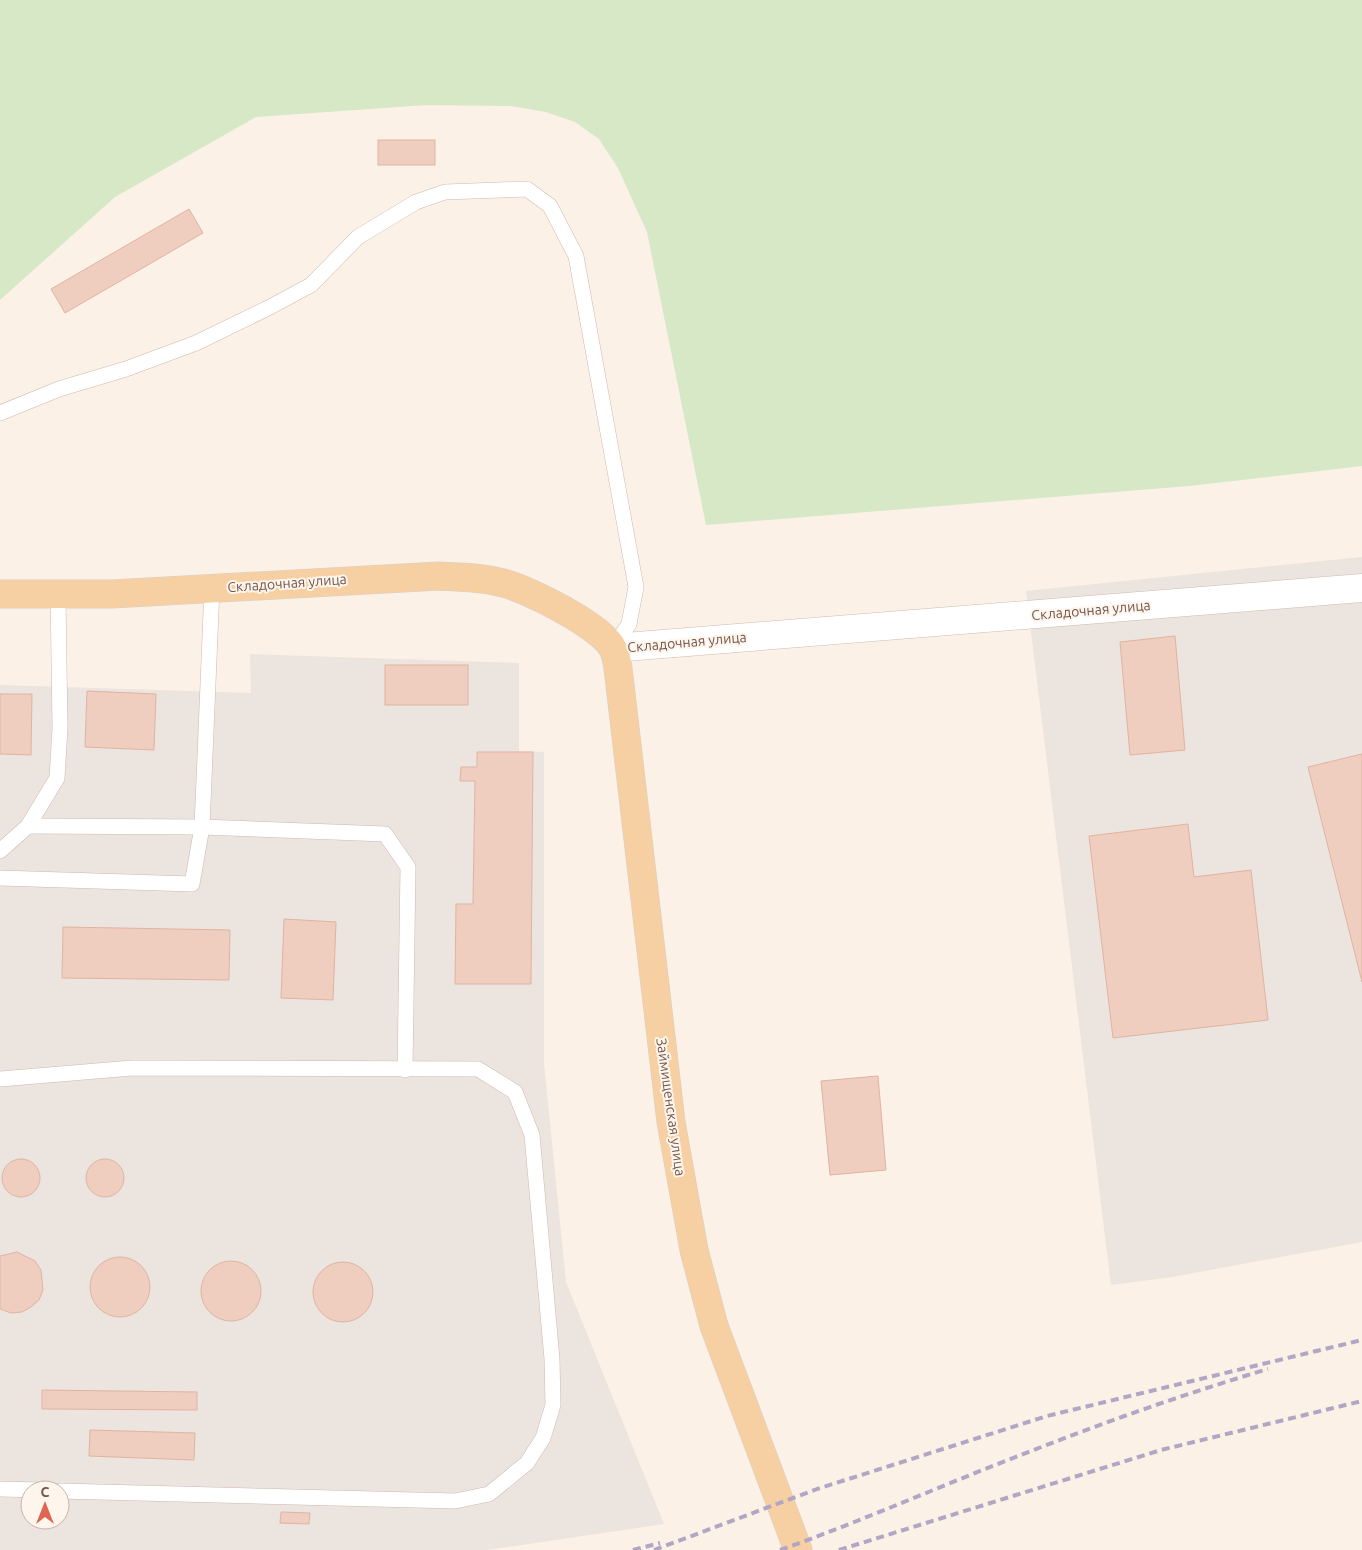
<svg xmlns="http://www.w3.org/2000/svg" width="1362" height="1550" font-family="Ubuntu,sans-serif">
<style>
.industrial{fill:#ebe4df;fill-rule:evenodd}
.green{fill:#d6e8c5}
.building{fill:#efcebf;stroke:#e1b3a0}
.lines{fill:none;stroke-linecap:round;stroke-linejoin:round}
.service-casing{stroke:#cebaaf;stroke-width:16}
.secondary-casing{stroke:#d1baad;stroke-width:29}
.primary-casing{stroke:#d8d0cd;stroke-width:29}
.service{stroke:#fff;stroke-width:15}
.secondary{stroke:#fff;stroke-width:28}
.primary{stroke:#f6cfa2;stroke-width:28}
.rail{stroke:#b3a5c4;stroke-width:4;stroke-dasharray:8 5;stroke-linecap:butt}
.labels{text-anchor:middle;stroke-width:4;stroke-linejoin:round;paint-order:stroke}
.street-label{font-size:14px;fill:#73564c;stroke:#fef5ec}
</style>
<rect width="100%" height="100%" fill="#fbf1e6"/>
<g class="industrial">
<polygon points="1362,557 1362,1242 1172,1277 1111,1285 1026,591"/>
<path d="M250,654L519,663V751L544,752V1064L566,1282L664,1524L487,1550H0V685L251,693ZM30,1490H60V1520H30Z"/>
</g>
<polygon class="green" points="0,0 1362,0 1362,466 1189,486 706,525 647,232 618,168 599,139 575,122 546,112 511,106 427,105 256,117 115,197 0,300"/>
<g class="building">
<rect x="378" y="140" width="57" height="25"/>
<polygon points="189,209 203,233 65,313 51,289"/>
<polygon points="1175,636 1185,750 1130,755 1120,642"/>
<rect x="385" y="665" width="83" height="40"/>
<polygon points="87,691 156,694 154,750 85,747"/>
<polygon points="0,694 32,694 31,755 0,754"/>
<polygon points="477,752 533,752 531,984 455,984 456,904 473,904 475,781 460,781 461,767 477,767"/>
<polygon points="1362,754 1362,982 1308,767"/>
<polygon points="1188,824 1194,877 1251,870 1268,1020 1113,1038 1089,836"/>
<polygon points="284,919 336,922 333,1000 281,998"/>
<polygon points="63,927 230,930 229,980 62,978"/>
<polygon points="878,1076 886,1170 830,1175 821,1081"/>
<circle cx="21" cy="1178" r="19"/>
<circle cx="105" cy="1178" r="19"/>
<polygon points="17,1252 35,1261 41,1270 43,1290 39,1300 31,1307 22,1312 11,1313 0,1309 0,1256"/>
<circle cx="120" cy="1287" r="30"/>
<circle cx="231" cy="1291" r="30"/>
<circle cx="343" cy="1292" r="30"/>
<polygon points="42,1390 197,1392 197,1410 42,1409"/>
<polygon points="90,1430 195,1433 194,1460 89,1456"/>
<polygon points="281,1512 310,1513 309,1524 280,1523"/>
</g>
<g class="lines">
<defs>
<g id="service">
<polyline points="0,413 59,389 126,369 196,343 270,307 311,285 358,237 416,202 445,192 527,189 550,206 576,256 636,587 629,624 613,648"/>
<polyline points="28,826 202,827 385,834 408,867 405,1070"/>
<polyline points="0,851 28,826 57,778 60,728 58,594"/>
<polyline points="0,878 192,884 202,827 212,588"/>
<polyline points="0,1079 132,1068 478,1069 515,1092 532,1135 552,1359 553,1405 543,1438 527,1463 489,1494 455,1501 60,1491"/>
<polyline points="0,1489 40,1490"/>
</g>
<polyline id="secondary" points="613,648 1362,588"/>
<path id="primary" d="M0,594H112L439,576C460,577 483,577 503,583C528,589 603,627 613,649C616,655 617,662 618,668L671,1122L694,1250L714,1326L798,1550"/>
</defs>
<use href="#service" class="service-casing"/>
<use href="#secondary" class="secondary-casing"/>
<use href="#primary" class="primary-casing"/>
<use href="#service" class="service"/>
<use href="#secondary" class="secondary"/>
<use href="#primary" class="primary"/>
<g class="rail">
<polyline points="633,1550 660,1543"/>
<polyline points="654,1550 817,1489 1047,1416 1362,1340"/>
<path d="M780,1550C862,1521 940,1486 1021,1455C1102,1423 1184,1394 1268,1369"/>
<polyline points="839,1550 1161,1450 1362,1401"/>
</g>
</g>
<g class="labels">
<g class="street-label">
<text transform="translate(287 583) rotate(-4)" y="5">Складочная улица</text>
<text transform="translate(1091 610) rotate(-5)" y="5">Складочная улица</text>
<text transform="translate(687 642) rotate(-5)" y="5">Складочная улица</text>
<text transform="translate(671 1107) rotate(82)" y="5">Займищенская улица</text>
</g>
</g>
<g transform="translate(45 1505)"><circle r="24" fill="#fef5ec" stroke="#c6b5ac"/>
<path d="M0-4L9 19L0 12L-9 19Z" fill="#de6551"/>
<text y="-8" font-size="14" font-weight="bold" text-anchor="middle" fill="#73564c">С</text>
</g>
</svg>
